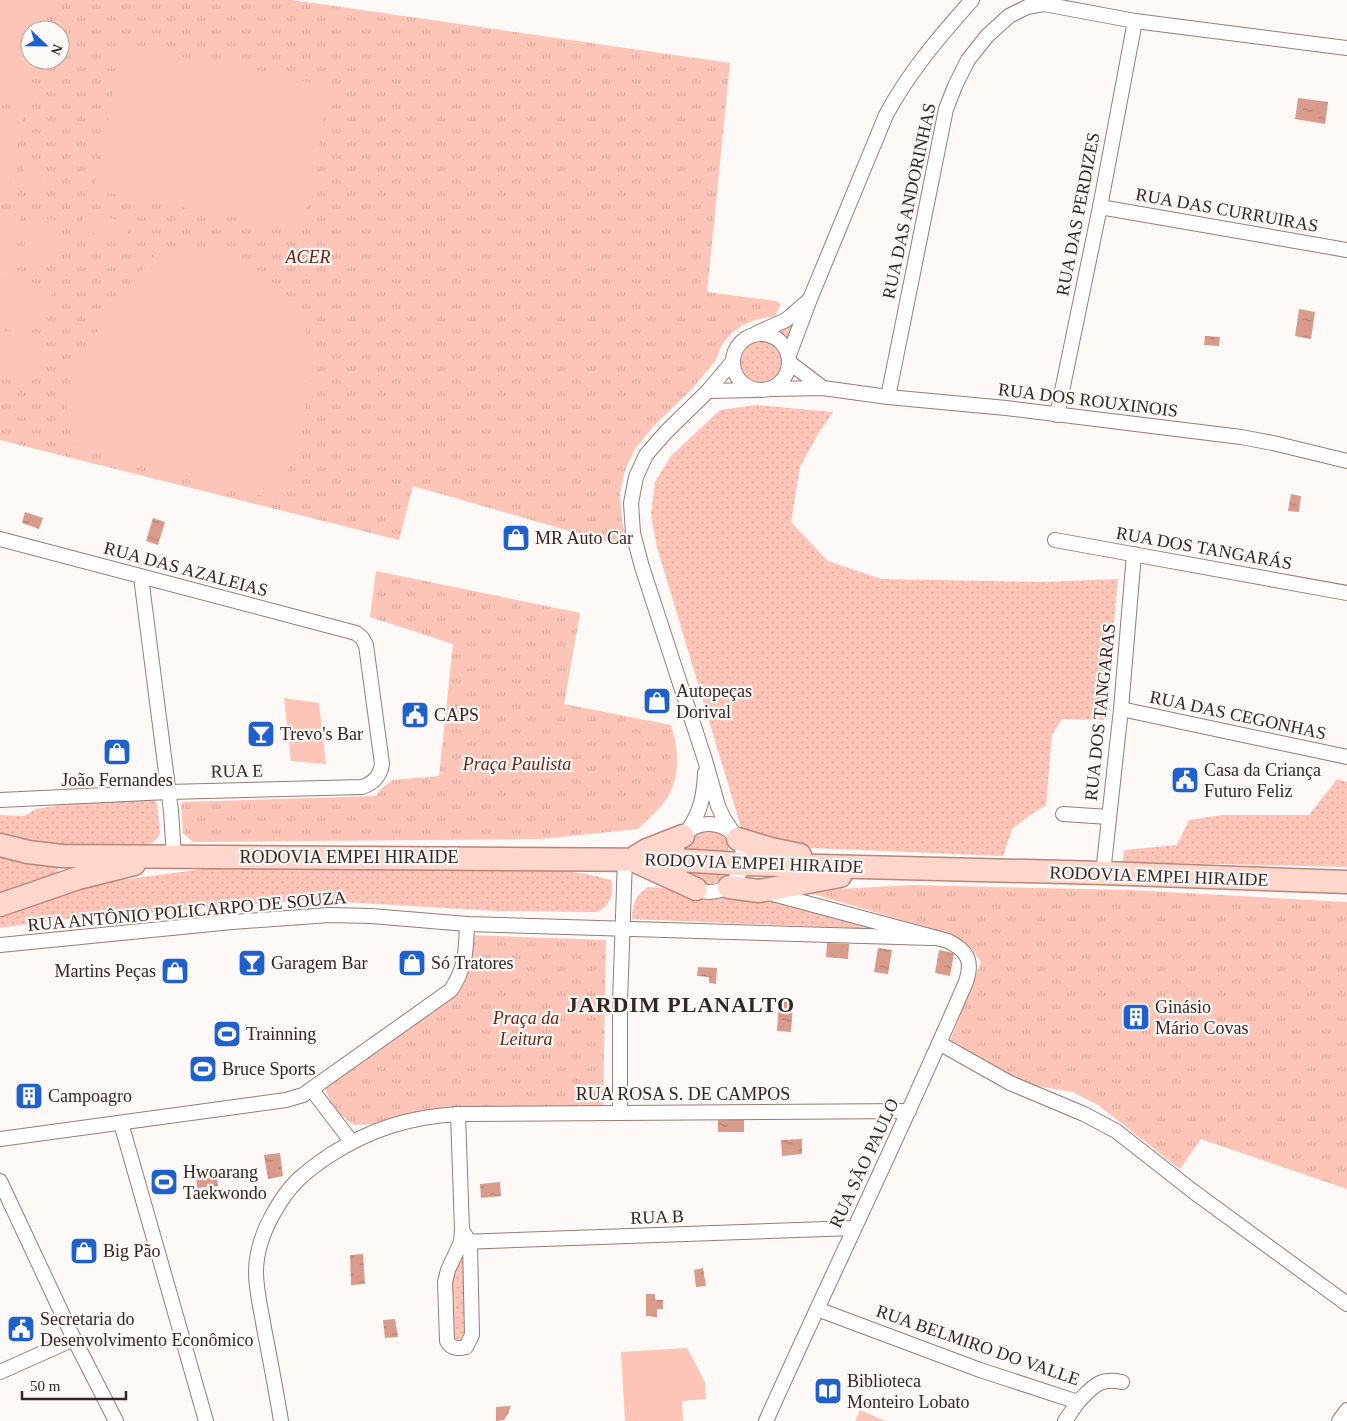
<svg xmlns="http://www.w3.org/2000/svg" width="1347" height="1421" font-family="'Times New Roman',serif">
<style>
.grass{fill:url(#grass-dots)}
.park{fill:url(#park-tufts);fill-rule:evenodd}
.pitch{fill:#fdc5b7}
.water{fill:url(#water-ripples)}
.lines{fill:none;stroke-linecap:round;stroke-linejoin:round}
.street-casing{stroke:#977b74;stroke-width:16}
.primary-casing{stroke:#b7867a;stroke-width:25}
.street{stroke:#fff;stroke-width:14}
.primary{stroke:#fed6cb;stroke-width:22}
.labels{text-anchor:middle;stroke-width:4.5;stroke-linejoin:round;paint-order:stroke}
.street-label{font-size:18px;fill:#322623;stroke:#fef8f6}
.park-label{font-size:18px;font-style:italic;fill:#6a2311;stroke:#fef8f6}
.poi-label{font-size:18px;fill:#322623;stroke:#fef8f6;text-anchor:start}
.district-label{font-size:22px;font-weight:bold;letter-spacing:1px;fill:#322623;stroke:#fef8f6}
</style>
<defs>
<pattern id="grass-dots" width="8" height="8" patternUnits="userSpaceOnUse" patternTransform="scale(1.25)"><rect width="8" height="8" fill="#fdc5b7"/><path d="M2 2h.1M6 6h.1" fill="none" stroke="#d9a99d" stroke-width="1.8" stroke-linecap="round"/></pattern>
<pattern id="park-tufts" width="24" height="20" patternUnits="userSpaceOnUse" patternTransform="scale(1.25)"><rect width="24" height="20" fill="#fdc5b7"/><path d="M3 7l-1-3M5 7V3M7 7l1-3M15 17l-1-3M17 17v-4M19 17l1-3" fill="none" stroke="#d9a99d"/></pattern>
<pattern id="water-ripples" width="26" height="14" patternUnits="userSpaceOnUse" patternTransform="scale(1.25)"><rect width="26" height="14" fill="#d89b8c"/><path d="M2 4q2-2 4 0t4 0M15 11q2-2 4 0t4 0" fill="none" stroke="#b07e72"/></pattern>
</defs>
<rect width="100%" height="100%" fill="#fef8f6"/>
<g class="grass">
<path d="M804,306L789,349C783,337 776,334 763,332Z"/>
<circle cx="762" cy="362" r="21"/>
<polygon points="756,405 833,412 818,434 800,467 791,522 828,561 881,579 1044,582 1118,579 1105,720 1062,719 1052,735 1046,805 1033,813 1012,829 1003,856 812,848 770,843 741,827 657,547 651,515 655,482 671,456 720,410"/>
<polygon points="1337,779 1347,782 1347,867 1123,862 1124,850 1177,845 1189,820 1222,815 1309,815"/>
<polygon points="141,792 154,799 157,804 160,833 156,840 149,844 75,850 0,840 0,815 24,816 36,809"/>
<path d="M706,829C721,829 729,838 728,853L688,850C690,838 694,831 706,829Z"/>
<polygon points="0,857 56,865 58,869 58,873 0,894"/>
<path d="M226,866L554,870L587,874L611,880C615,894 610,905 598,912L497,911L309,900L55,920L0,928V915L99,883Z"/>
<path d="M683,868L725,871C720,882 709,889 697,884C692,881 687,873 683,868Z"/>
<path d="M648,887L663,888L687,894L704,900L719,899L730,894L758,897L875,929L632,919C633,904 635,896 648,887Z"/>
<polygon points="460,1259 466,1260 468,1330 464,1339 458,1340 452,1339 448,1286"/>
</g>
<g class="park">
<path d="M0,0H292L730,63L707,292L776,301L781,304L775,316L755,320L743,325L732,333L721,346L716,360L692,389L653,427L635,449L625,470L620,494L622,522L626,536L624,543L615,544L413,486L399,540L0,440ZM30,30H60V60H30Z"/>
<path d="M376,571L580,613L564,704L671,725C679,750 681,779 665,801C658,811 647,820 638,829L541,839L193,842L183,833L181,802L376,796L383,787L393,780L439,776L453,644L370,617Z"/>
<polygon points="912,885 1130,890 1347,902 1347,1189 1201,1139 1180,1169 1098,1105 1073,1092 1037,1086 1013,1078 963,1050 961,1045 950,1041 981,962 972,949 953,935 803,891"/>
<polygon points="470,935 606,940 603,1107 441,1109 405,1115 377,1124 354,1125 333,1109 324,1085 444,1004"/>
</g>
<g class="pitch">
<polygon points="0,0 44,2 39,30 30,30 30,60 33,60 26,104 0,100"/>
<polygon points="123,45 330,86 302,231 94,190"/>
<polygon points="0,111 23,115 9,186 0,184"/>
<polygon points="24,167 41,167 40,192 23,192"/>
<polygon points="0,208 22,212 12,267 0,265"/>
<polygon points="84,213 130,222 126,240 80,230"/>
<polygon points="30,215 62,222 54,263 22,257"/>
<polygon points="160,247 197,247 234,256 278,289 302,320 310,344 310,386 292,461 275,499 98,454 78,446 65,402 84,349"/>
<polygon points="0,278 53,288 44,329 0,320"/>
<polygon points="0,330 44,338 37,378 0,371"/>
<polygon points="284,698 319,703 326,764 291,761"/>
<polygon points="687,1348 705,1382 706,1399 682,1401 683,1421 625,1421 621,1352"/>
<polygon points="860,1410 885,1421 855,1421"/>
</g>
<g class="water">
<polygon points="1298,98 1328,102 1325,124 1295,119"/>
<polygon points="1299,309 1315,312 1311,339 1295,336"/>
<polygon points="1205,336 1220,337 1219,346 1204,345"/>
<polygon points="1291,494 1301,496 1299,512 1288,511"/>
<polygon points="25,512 43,518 39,529 22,523"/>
<polygon points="153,518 165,522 158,545 146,541"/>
<polygon points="827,943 849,944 848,959 826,957"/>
<polygon points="878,948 892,950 888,974 874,972"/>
<polygon points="939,950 954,953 950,976 935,973"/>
<polygon points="698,967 717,968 716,984 709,983 709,977 697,976"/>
<polygon points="779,1001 793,1002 791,1032 777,1031"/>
<rect x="718" y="1120" width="26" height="12"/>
<polygon points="802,1139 802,1154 782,1156 781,1140"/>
<polygon points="280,1153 283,1176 268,1179 264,1155"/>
<polygon points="217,1175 218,1186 197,1188 196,1177"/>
<polygon points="500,1182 501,1196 481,1198 480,1184"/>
<polygon points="363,1254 365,1284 351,1285 350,1255"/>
<polygon points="703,1268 706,1286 696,1287 694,1270"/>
<polygon points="646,1294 655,1294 655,1300 663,1300 663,1309 657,1309 657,1317 646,1316"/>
<polygon points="395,1319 398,1337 385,1338 383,1320"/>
<polygon points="511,1406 508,1414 504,1420 496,1421 496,1407"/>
</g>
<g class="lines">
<defs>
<g id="street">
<polyline points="1100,207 1347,250"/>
<polyline points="757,333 786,320 808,301"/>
<circle cx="761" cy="362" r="28"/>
<path d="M789,355L810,299L886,115C909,72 940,36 972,0"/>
<polyline points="733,361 708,391 666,432 646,455 636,477 631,503 633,533 642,567 705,760 718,806 724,819 734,834"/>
<polyline points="790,363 823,388"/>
<polyline points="773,389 823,388 888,397 1006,408 1241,437 1273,443 1347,461"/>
<polyline points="708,391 754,390"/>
<polyline points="888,397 946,109 955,86 968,60 987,36 1009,16 1027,7 1044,4 1135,21 1347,48"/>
<polyline points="1057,415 1100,207 1135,21"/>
<path d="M0,539L356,633L362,638L366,645L382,764C380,776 374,783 362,787L168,792L0,800"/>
<polyline points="1055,540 1347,593"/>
<polyline points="141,577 171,811 174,856"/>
<polyline points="1121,709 1347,757"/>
<polyline points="1063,814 1109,817"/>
<circle cx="709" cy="858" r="34"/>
<path d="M688,830C701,812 704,794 705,773"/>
<polyline points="1103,873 1121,709 1134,554"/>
<polyline points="0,945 232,922 329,915 371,916 467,924 932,938"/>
<polyline points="939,1043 1010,1083 1084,1114 1116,1131 1194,1192 1347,1304"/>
<polyline points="312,1090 351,1141"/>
<polyline points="620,1113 620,1002 625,859"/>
<path d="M458,1114L462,1230L461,1242L448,1270L445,1282L447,1341C451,1349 459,1349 466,1347L472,1335L470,1243L462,1230"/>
<polyline points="121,1123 206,1421"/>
<path d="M0,1139L286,1100L303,1095L451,990C466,967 466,951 467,924"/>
<polyline points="0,1181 74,1339 116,1421"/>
<polyline points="461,1242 854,1228"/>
<path d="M817,1309L980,1370L1078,1402C1093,1387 1099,1377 1122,1382"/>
<polyline points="0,1372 74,1339"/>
<path d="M281,1421C276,1390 270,1359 264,1328C261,1309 256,1291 256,1272C256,1251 263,1232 273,1214C289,1185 302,1174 330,1155C371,1129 409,1117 458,1114L909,1111"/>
<path d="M766,1421C832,1274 902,1130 966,982C973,961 968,951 948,941L769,893"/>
<polyline points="1065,1421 1078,1402"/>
<polyline points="1339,1421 1347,1410"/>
</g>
<g id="primary">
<polyline points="738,839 771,849 800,855"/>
<polyline points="0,845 28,852 62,856 676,860 742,864 1103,873 1347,882"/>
<polyline points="637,856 647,850 683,836"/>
<polyline points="637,862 696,889"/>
<polyline points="729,887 759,891 840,876"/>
<polyline points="0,905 78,878 134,864"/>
</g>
</defs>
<use href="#street" class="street-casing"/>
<use href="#primary" class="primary-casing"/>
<use href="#street" class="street"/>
<use href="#primary" class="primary"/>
</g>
<defs>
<symbol id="shop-square" viewBox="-11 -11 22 22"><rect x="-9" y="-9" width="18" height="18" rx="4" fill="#2060cc" stroke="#fef8f6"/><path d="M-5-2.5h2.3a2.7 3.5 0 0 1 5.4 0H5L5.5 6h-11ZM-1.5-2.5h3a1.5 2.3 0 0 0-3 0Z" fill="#fff"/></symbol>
<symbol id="civic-square" viewBox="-11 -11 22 22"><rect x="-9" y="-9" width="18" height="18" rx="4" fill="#2060cc" stroke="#fef8f6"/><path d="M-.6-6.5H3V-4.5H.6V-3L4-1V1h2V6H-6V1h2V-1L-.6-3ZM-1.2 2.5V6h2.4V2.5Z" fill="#fff"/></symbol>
<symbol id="bar-square" viewBox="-11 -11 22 22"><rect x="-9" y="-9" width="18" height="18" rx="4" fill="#2060cc" stroke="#fef8f6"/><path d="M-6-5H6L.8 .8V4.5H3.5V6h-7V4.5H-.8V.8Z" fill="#fff"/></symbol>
<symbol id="building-square" viewBox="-11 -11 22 22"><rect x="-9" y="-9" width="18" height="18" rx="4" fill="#2060cc" stroke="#fef8f6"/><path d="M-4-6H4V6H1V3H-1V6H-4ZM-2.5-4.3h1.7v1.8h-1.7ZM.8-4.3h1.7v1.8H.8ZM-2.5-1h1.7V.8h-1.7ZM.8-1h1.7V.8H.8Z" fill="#fff"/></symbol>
<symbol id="stadium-square" viewBox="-11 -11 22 22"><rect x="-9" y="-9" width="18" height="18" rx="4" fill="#2060cc" stroke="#fef8f6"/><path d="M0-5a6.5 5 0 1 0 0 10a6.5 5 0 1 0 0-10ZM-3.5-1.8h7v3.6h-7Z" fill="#fff"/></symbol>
<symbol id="library-square" viewBox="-11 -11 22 22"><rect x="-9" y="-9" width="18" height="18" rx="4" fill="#2060cc" stroke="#fef8f6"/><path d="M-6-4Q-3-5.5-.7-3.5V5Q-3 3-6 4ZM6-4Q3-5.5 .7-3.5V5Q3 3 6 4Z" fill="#fff"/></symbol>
</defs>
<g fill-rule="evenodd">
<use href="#shop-square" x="500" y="522" width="32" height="32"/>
<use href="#shop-square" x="641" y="685" width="32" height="32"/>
<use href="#civic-square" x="399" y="699" width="32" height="32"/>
<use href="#bar-square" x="245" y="718" width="32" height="32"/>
<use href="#shop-square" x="101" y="736" width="32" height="32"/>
<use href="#civic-square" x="1169" y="764" width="32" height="32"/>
<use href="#bar-square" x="236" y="947" width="32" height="32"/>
<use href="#shop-square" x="396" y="947" width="32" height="32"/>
<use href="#shop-square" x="159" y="955" width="32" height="32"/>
<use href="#building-square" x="1120" y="1001" width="32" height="32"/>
<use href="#stadium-square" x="211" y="1018" width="32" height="32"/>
<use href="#stadium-square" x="187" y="1053" width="32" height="32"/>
<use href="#building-square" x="13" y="1080" width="32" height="32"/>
<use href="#stadium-square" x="148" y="1166" width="32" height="32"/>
<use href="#shop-square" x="68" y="1235" width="32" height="32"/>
<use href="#civic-square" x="5" y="1313" width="32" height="32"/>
<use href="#library-square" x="812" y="1375" width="32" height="32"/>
</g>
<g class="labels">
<g class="street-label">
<text transform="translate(909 201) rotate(-78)" y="6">RUA DAS ANDORINHAS</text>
<text transform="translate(1227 210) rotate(10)" y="6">RUA DAS CURRUIRAS</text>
<text transform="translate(1078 214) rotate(-79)" y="6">RUA DAS PERDIZES</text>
<text transform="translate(1088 400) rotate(7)" y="6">RUA DOS ROUXINOIS</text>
<text transform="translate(1204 548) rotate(10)" y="6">RUA DOS TANGARÁS</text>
<text transform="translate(186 569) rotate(15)" y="6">RUA DAS AZALEIAS</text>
<text transform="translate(1100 712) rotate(-84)" y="6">RUA DOS TANGARAS</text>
<text transform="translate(1238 715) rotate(12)" y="6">RUA DAS CEGONHAS</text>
<text transform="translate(237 771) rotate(-1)" y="6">RUA E</text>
<text x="349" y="863">RODOVIA EMPEI HIRAIDE</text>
<text transform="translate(754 863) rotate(2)" y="6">RODOVIA EMPEI HIRAIDE</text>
<text transform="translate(1159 876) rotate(2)" y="6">RODOVIA EMPEI HIRAIDE</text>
<text transform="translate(187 911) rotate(-5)" y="6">RUA ANTÔNIO POLICARPO DE SOUZA</text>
<text x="683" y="1100">RUA ROSA S. DE CAMPOS</text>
<text transform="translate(864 1163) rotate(-65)" y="6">RUA SÃO PAULO</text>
<text transform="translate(657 1217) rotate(-2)" y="6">RUA B</text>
<text transform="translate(978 1345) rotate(19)" y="6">RUA BELMIRO DO VALLE</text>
</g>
<g class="park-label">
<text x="308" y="263">ACER</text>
<text x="517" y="770">Praça Paulista</text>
<text x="526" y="1024">Praça da<tspan x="526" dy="21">Leitura</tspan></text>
</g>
<g class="poi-label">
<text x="535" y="544">MR Auto Car</text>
<text x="676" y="697">Autopeças<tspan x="676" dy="21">Dorival</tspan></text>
<text x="434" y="721">CAPS</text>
<text x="280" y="740">Trevo's Bar</text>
<text x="1204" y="776">Casa da Criança<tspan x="1204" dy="21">Futuro Feliz</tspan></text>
<text x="117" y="786" text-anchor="middle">João Fernandes</text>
<text x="271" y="969">Garagem Bar</text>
<text x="431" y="969">Só Tratores</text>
<text x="156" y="977" text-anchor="end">Martins Peças</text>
<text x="1155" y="1013">Ginásio<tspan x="1155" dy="21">Mário Covas</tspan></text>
<text x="246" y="1040">Trainning</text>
<text x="222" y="1075">Bruce Sports</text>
<text x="48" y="1102">Campoagro</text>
<text x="183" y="1178">Hwoarang<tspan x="183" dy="21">Taekwondo</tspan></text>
<text x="103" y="1257">Big Pão</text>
<text x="40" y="1325">Secretaria do<tspan x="40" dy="21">Desenvolvimento Econômico</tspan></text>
<text x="847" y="1387">Biblioteca<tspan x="847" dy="21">Monteiro Lobato</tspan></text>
</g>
<g class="district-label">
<text x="681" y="1012">JARDIM PLANALTO</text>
</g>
</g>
<g transform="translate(45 45) rotate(112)"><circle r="24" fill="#fef8f6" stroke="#aca4a2"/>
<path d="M0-4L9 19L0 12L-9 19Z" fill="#2060cc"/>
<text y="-8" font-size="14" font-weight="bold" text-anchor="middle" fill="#322623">N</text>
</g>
<path d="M22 1391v8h104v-8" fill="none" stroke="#322623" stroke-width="2.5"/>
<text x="30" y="1391" font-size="15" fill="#322623" stroke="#fef8f6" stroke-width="4" paint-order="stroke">50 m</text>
</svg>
